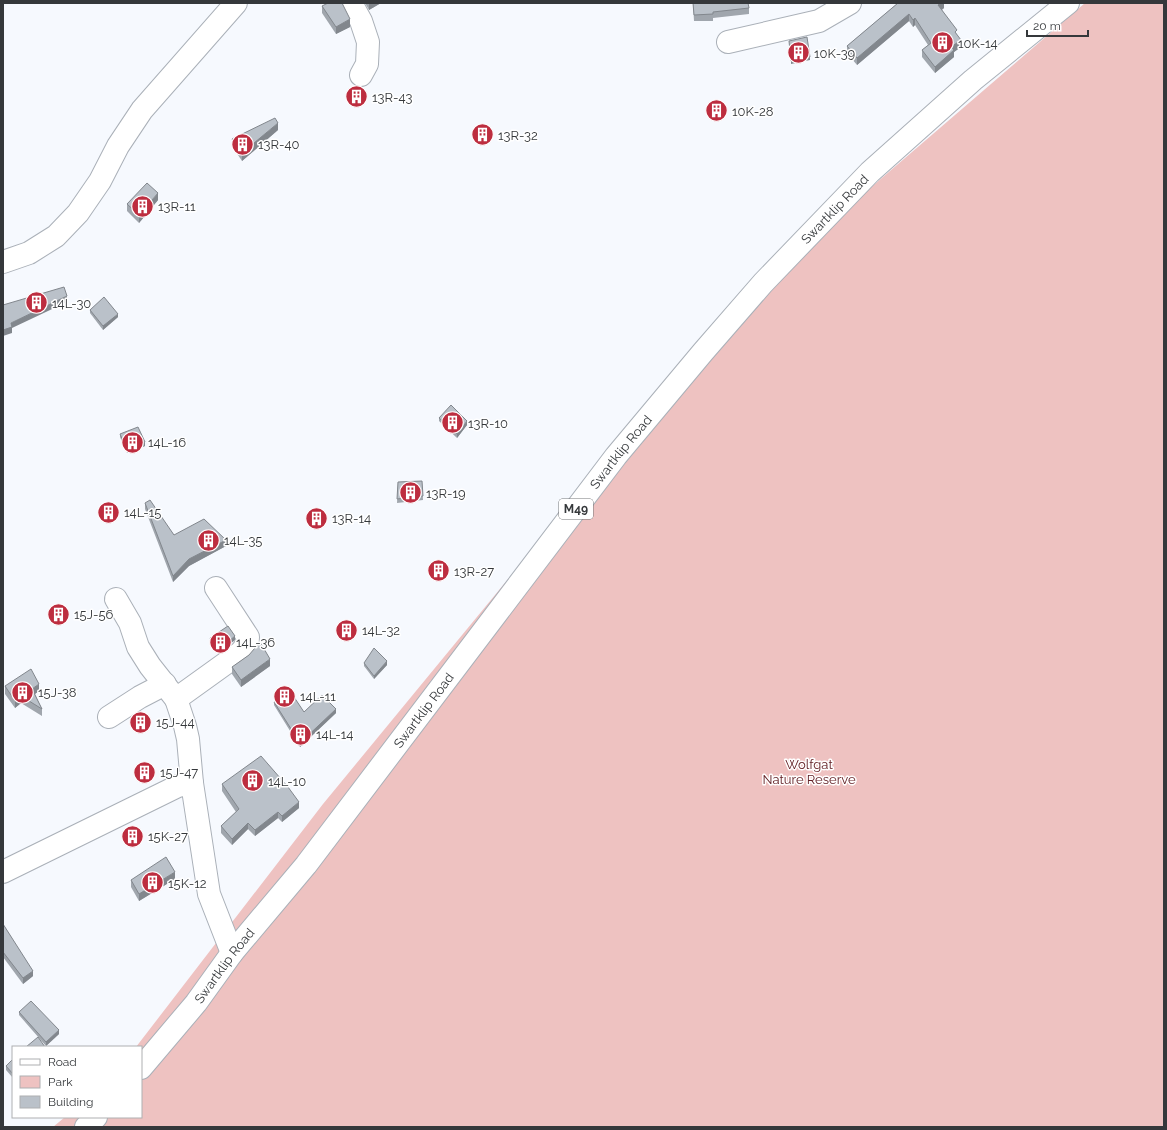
<svg xmlns="http://www.w3.org/2000/svg" width="1167" height="1130" font-family="Raleway,sans-serif">
<style>
.green{fill:#eec2c1}
.lines{fill:none;stroke-linecap:round;stroke-linejoin:round}
.minor-casing{stroke:#aab0b8;stroke-width:24}
.major-casing{stroke:#aab0b8;stroke-width:24}
.minor{stroke:#fff;stroke-width:22}
.major{stroke:#fff;stroke-width:22}
.wall{fill:#a0a6ad}
.shaded-wall{fill:#82878d}
.building{fill:#bac1c9;stroke:#82878d}
.labels{text-anchor:middle;stroke-width:3;stroke-linejoin:round;paint-order:stroke}
.shield{fill:#fff;stroke:#727476;stroke-width:1}
.shield-label{font-size:12px;font-weight:bold;fill:#35383b}
.poi-label{font-size:13px;fill:#35383b;stroke:#fff;text-anchor:start}
.street-label{font-size:13px;fill:#35383b;stroke:#fff}
.park-label{font-size:13px;fill:#622025;stroke:#fff}
</style>
<rect width="100%" height="100%" fill="#f6f9fe"/>
<polygon class="green" points="1085,3 1164,3 1164,1127 53,1127 65,1117 141,1117 141,1047 136,1047 323,804 732,307"/>
<g class="lines">
<defs>
<g id="minor">
<polyline points="351,3 361,21 368,42 367,64 361,75"/>
<polyline points="728,42 819,21 850,3"/>
<polyline points="3,262 29,253 56,236 78,213 100,181 118,146 142,110 236,3"/>
<path d="M216,588L248,637C248,644 245,648 240,653L176,699L185,726L188,739L192,783L209,894L232,953"/>
<polyline points="116,599 130,623 138,647 150,666 176,699"/>
<polyline points="109,717 140,697 165,684"/>
<polyline points="3,872 178,786 192,783"/>
</g>
<g id="major">
<path id="s1" d="M141,1068L196,1003L232,953L306,865L616,456L703,352L763,283L870,172L973,80L1068,3"/>
<polyline points="86,1127 96,1117"/>
</g>
</defs>
<use href="#minor" class="minor-casing"/>
<use href="#major" class="major-casing"/>
<use href="#minor" class="minor"/>
<use href="#major" class="major"/>
</g>
<g class="wall">
<polygon points="365,3 381,3 369,10"/>
<polygon points="693,3 749,8 749,14 713,18 713,21 694,21"/>
<polygon points="898,3 944,3 944,8 942,10 957,35 961,47 954,52 954,57 935,73 922,57 922,50 928,45 915,25 913,27 909,21 857,65 847,53 847,46"/>
<polygon points="322,6 350,27 336,34 322,13"/>
<polygon points="278,130 242,161 232,146 232,139"/>
<polygon points="158,200 139,223 127,211 127,204"/>
<polygon points="90,310 118,317 103,330 90,313"/>
<polygon points="439,418 467,425 457,438 439,421"/>
<polygon points="120,434 145,446 127,453 120,437"/>
<polygon points="422,481 423,500 397,503 398,482"/>
<polygon points="145,503 174,535 226,546 189,566 173,582 145,509"/>
<polygon points="210,638 235,640 218,653 210,641"/>
<polygon points="249,655 270,666 241,687 232,674 232,667"/>
<polygon points="364,663 387,665 374,679 364,666"/>
<polygon points="5,686 39,691 35,694 42,709 42,716 21,703 15,708 5,694"/>
<polygon points="274,702 304,712 336,713 300,747 274,705"/>
<polygon points="222,784 299,808 282,822 278,818 255,836 248,829 232,845 221,833 221,826 236,812 222,791"/>
<polygon points="175,879 139,901 131,887 131,880"/>
<polygon points="3,924 33,976 23,984 3,957"/>
<polygon points="19,1012 59,1034 46,1046 19,1015"/>
<polygon points="13,1059 13,1078 6,1070 6,1066"/>
</g>
<g class="shaded-wall">
<polygon points="369,3 381,3 369,10"/>
<polygon points="941,3 944,3 944,8 938,12 938,5"/>
<polygon points="909,14 909,21 857,65 857,58"/>
<polygon points="915,18 915,25 913,27 913,20"/>
<polygon points="350,19 350,27 336,34 336,27"/>
<polygon points="961,40 961,47 954,52 954,57 935,73 935,67 951,47"/>
<polygon points="810,57 810,60 791,64 791,61"/>
<polygon points="278,123 278,130 242,161 242,153"/>
<polygon points="158,193 158,200 139,223 139,215"/>
<polygon points="67,296 67,302 12,328 12,333 3,336 3,330 11,323"/>
<polygon points="118,314 118,317 103,330 103,326"/>
<polygon points="467,421 467,425 457,438 457,434"/>
<polygon points="145,442 145,446 127,453 127,450"/>
<polygon points="226,540 226,546 189,566 173,582 173,576 189,559"/>
<polygon points="235,636 235,640 218,653 218,650"/>
<polygon points="270,659 270,666 241,687 241,680"/>
<polygon points="387,661 387,665 374,679 374,676"/>
<polygon points="39,684 39,691 32,696 32,689"/>
<polygon points="21,696 21,703 15,708 15,701"/>
<polygon points="336,709 336,713 300,747 300,743"/>
<polygon points="299,802 299,808 282,822 282,816"/>
<polygon points="278,812 278,818 255,836 255,830"/>
<polygon points="248,823 248,829 232,845 232,839"/>
<polygon points="175,872 175,879 139,901 139,894"/>
<polygon points="33,971 33,976 23,984 23,978"/>
<polygon points="59,1030 59,1034 46,1046 46,1042"/>
</g>
<g class="building">
<polygon points="328,3 342,3 350,19 336,27 322,6"/>
<polygon points="693,3 748,3 749,8 713,12 713,14 694,15"/>
<polygon points="898,3 941,3 938,5 957,30 955,32 961,40 951,47 954,50 935,67 922,50 931,43 915,18 913,20 909,14 857,58 847,46"/>
<polygon points="807,37 810,57 791,61 789,41"/>
<polygon points="275,118 278,123 242,153 232,139"/>
<polygon points="147,183 158,193 139,215 127,204"/>
<polygon points="64,287 67,296 11,323 12,327 3,330 3,305"/>
<polygon points="104,297 118,314 103,326 90,310"/>
<polygon points="451,405 467,421 457,434 439,418"/>
<polygon points="138,427 145,442 127,450 120,434"/>
<polygon points="422,481 423,496 397,499 398,482"/>
<polygon points="150,500 174,535 204,519 226,540 189,559 173,576 145,503"/>
<polygon points="228,626 235,636 218,650 210,638"/>
<polygon points="260,642 270,659 241,680 232,667 249,655"/>
<polygon points="374,648 387,661 374,676 364,663"/>
<polygon points="31,669 39,684 32,689 42,709 21,696 15,701 5,686"/>
<polygon points="290,691 304,712 322,695 336,709 300,743 274,702"/>
<polygon points="261,756 288,787 299,802 282,816 278,812 255,830 248,823 232,839 221,826 239,809 222,784"/>
<polygon points="166,857 175,872 139,894 131,880"/>
<polygon points="3,924 33,971 23,978 3,952"/>
<polygon points="31,1001 59,1030 46,1042 19,1012"/>
<polygon points="38,1037 45,1047 26,1047"/>
<polygon points="13,1059 13,1074 6,1066"/>
</g>
<defs>
<symbol id="building-disc" viewBox="-11 -11 22 22"><circle r="9.5" fill="#bd2d3f" stroke="#fff"/><path d="M-4-6H4V6H1V3H-1V6H-4ZM-2.5-4.3h1.7v1.8h-1.7ZM.8-4.3h1.7v1.8H.8ZM-2.5-1h1.7V.8h-1.7ZM.8-1h1.7V.8H.8Z" fill="#fff"/></symbol>
</defs>
<g fill-rule="evenodd">
<use href="#building-disc" x="930" y="30" width="25" height="25"/>
<use href="#building-disc" x="786" y="40" width="25" height="25"/>
<use href="#building-disc" x="344" y="84" width="25" height="25"/>
<use href="#building-disc" x="704" y="98" width="25" height="25"/>
<use href="#building-disc" x="470" y="122" width="25" height="25"/>
<use href="#building-disc" x="230" y="132" width="25" height="25"/>
<use href="#building-disc" x="130" y="194" width="25" height="25"/>
<use href="#building-disc" x="24" y="290" width="25" height="25"/>
<use href="#building-disc" x="440" y="410" width="25" height="25"/>
<use href="#building-disc" x="120" y="430" width="25" height="25"/>
<use href="#building-disc" x="398" y="480" width="25" height="25"/>
<use href="#building-disc" x="96" y="500" width="25" height="25"/>
<use href="#building-disc" x="304" y="506" width="25" height="25"/>
<use href="#building-disc" x="196" y="528" width="25" height="25"/>
<use href="#building-disc" x="426" y="558" width="25" height="25"/>
<use href="#building-disc" x="46" y="602" width="25" height="25"/>
<use href="#building-disc" x="334" y="618" width="25" height="25"/>
<use href="#building-disc" x="208" y="630" width="25" height="25"/>
<use href="#building-disc" x="10" y="680" width="25" height="25"/>
<use href="#building-disc" x="272" y="684" width="25" height="25"/>
<use href="#building-disc" x="128" y="710" width="25" height="25"/>
<use href="#building-disc" x="288" y="722" width="25" height="25"/>
<use href="#building-disc" x="132" y="760" width="25" height="25"/>
<use href="#building-disc" x="240" y="768" width="25" height="25"/>
<use href="#building-disc" x="120" y="824" width="25" height="25"/>
<use href="#building-disc" x="140" y="870" width="25" height="25"/>
</g>
<g class="labels">
<rect class="shield" x="559" y="499" width="34" height="20" rx="3"/>
<g class="shield-label">
<text x="576" y="513">M49</text>
</g>
<g class="poi-label">
<text x="958" y="48">10K-14</text>
<text x="814" y="58">10K-39</text>
<text x="372" y="102">13R-43</text>
<text x="732" y="116">10K-28</text>
<text x="498" y="140">13R-32</text>
<text x="258" y="149">13R-40</text>
<text x="158" y="211">13R-11</text>
<text x="52" y="308">14L-30</text>
<text x="468" y="428">13R-10</text>
<text x="148" y="447">14L-16</text>
<text x="426" y="498">13R-19</text>
<text x="124" y="517">14L-15</text>
<text x="332" y="523">13R-14</text>
<text x="224" y="545">14L-35</text>
<text x="454" y="576">13R-27</text>
<text x="74" y="619">15J-56</text>
<text x="362" y="635">14L-32</text>
<text x="236" y="647">14L-36</text>
<text x="38" y="697">15J-38</text>
<text x="300" y="701">14L-11</text>
<text x="156" y="727">15J-44</text>
<text x="316" y="739">14L-14</text>
<text x="160" y="777">15J-47</text>
<text x="268" y="786">14L-10</text>
<text x="148" y="841">15K-27</text>
<text x="168" y="888">15K-12</text>
</g>
<g class="street-label">
<text dy="5" stroke="none"><textPath href="#s1" startOffset="1105">Swartklip Road</textPath></text>
<text dy="5" stroke="none"><textPath href="#s1" startOffset="781">Swartklip Road</textPath></text>
<text dy="5" stroke="none"><textPath href="#s1" startOffset="456">Swartklip Road</textPath></text>
<text dy="5" stroke="none"><textPath href="#s1" startOffset="132">Swartklip Road</textPath></text>
</g>
<g class="park-label">
<text x="809" y="769">Wolfgat<tspan x="809" dy="15">Nature Reserve</tspan></text>
</g>
</g>
<rect width="1167" height="1130" fill="none" stroke="#35383b" stroke-width="8"/>
<rect x="12" y="1046" width="130" height="72" fill="#ffffff" stroke="#aeafb1"/>
<rect x="20" y="1059" width="20" height="6" fill="#ffffff" stroke="#aeafb1"/>
<text x="48" y="1066" font-size="12" fill="#35383b">Road</text>
<rect x="20" y="1076" width="20" height="12" fill="#eec2c1" stroke="#aeafb1"/>
<text x="48" y="1086" font-size="12" fill="#35383b">Park</text>
<rect x="20" y="1096" width="20" height="12" fill="#bac1c9" stroke="#aeafb1"/>
<text x="48" y="1106" font-size="12" fill="#35383b">Building</text>
<path d="M1027 30v6h61v-6" fill="none" stroke="#35383b" stroke-width="2"/>
<text x="1033" y="30" font-size="12" fill="#35383b" stroke="#ffffff" stroke-width="3" paint-order="stroke">20 m</text>
</svg>
